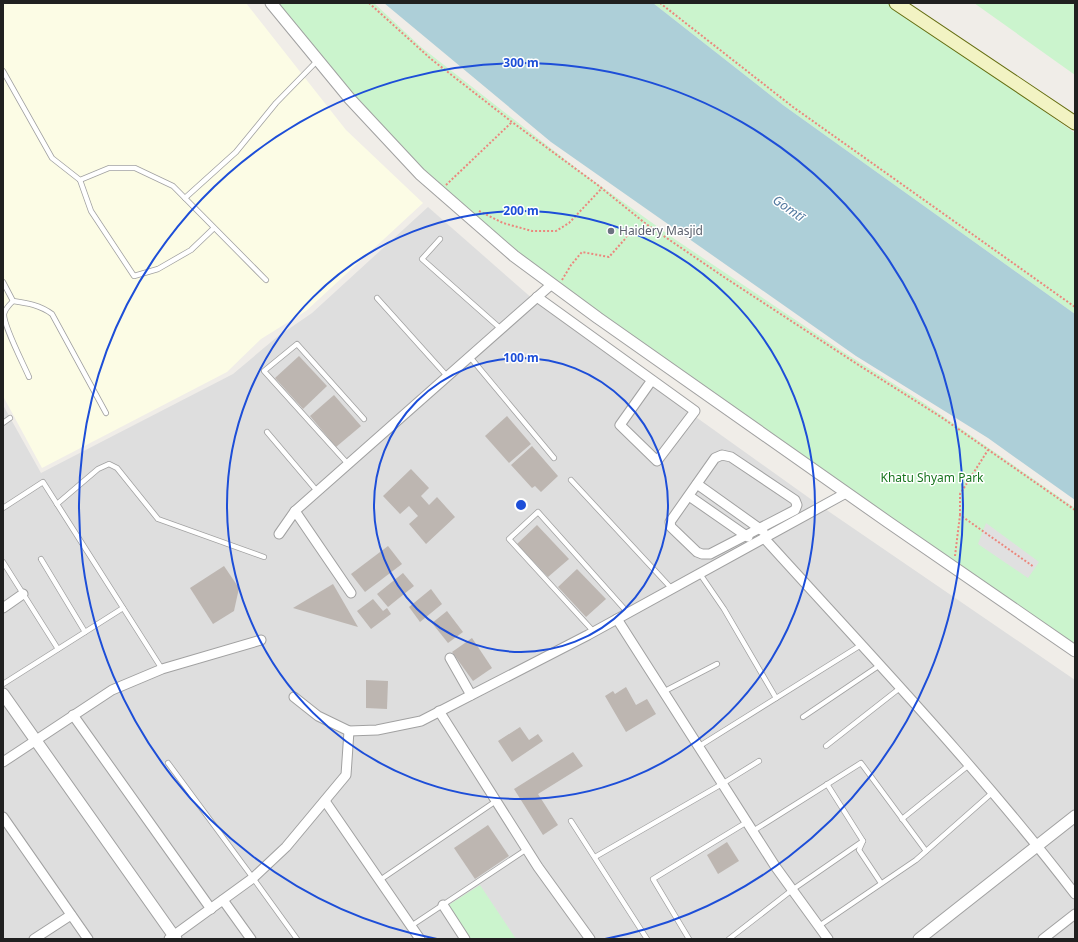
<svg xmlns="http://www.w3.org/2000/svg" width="1078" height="942" font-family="'Noto Sans',sans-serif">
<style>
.residential{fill:#dedede}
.education{fill:#fcfce5}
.park{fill:#cbf4cd}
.parking{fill:#e0e0e0}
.water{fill:#adcfd8}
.building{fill:#bdb6b1}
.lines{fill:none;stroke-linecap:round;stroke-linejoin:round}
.service-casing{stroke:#a1a1a1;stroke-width:6}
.minor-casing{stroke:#a1a1a1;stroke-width:11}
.tertiary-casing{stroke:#a1a1a1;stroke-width:13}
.secondary-casing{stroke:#656e11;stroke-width:15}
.path{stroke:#eb877d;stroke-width:2;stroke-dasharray:2 2;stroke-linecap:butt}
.service{stroke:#fff;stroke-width:4.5}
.minor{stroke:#fff;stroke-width:9}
.tertiary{stroke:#fff;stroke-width:11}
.secondary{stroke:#f2f3c3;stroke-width:13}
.ring{fill:none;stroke:#1d4ed8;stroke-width:2}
.worship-dot{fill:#6b7280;stroke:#fff;stroke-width:1.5}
.labels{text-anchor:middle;stroke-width:3;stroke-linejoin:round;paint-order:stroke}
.worship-label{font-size:12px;fill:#5b616d;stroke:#fff;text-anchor:start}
.park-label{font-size:12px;fill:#18751e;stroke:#fff}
.water-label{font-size:13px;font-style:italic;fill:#537aa0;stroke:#fff}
.centre{fill:#1d4ed8;stroke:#fff;stroke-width:2}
.ring-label{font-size:12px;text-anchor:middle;font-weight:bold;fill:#1d4ed8;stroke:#fff;stroke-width:3;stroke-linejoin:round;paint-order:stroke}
</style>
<rect width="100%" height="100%" fill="#f0ede8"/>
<polygon class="residential" points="428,207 542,307 812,500 1075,680 1075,939 3,939 3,405 41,473 233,374 277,337 312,313"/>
<polygon class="education" points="3,3 246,3 346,130 423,203 306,311 261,339 227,372 42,468 3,396"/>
<g class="park">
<polygon points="276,3 374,3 421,47 580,171 676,240 845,353 924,403 1075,508 1075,646 551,281 420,169 351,96"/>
<polygon points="653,3 890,3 1075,133 1075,314 783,105"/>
<polygon points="974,3 1075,3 1075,75"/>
<polygon points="480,885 516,939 469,939 447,906"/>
</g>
<polygon class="parking" points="986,523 1039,562 1028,578 978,544"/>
<polygon class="water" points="384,3 653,3 783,105 1075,314 1075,500 988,438 856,356 551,142"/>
<g class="building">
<polygon points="299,356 327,386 303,409 275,378"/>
<polygon points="334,395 361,426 336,447 310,416"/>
<polygon points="507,416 531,444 509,463 485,436"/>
<polygon points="532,446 558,476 541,492 535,486 532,488 511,465"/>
<polygon points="411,469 429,488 421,496 429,505 437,497 455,517 426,544 409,524 418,516 409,506 400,514 383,496"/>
<polygon points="537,525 569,559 548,577 517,544"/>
<polygon points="388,546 402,564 365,592 351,574"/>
<polygon points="224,566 239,588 234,611 213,624 190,588"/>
<polygon points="577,569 606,599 586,617 558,587"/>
<polygon points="403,573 414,586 388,607 377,594"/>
<polygon points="333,584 358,627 293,608"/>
<polygon points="431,589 442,604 420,622 409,607"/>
<polygon points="373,599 383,611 387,608 391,614 371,629 357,611"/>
<polygon points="447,611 463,632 448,643 432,623"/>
<polygon points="472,638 492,668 473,681 452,652"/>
<polygon points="366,680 388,681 387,709 366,708"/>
<polygon points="626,687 636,705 647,699 656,714 626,732 605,696 613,691 615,694"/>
<polygon points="520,727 529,740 538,734 543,741 512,762 498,741"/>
<polygon points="573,752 583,766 538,794 558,825 543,835 514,789"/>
<polygon points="488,825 509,856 475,879 454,848"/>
<polygon points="727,842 739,861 718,874 707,855"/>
</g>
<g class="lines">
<defs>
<g id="service">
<polyline points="3,71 52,158 80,180 109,168 135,168 173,186 266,280"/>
<polyline points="80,180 91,211 134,276 158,269 191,250 214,228"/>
<polyline points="185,198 236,152 276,103 318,60"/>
<polyline points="440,239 422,259 501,329"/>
<path d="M3,282L13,301C10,304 5,309 4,314C3,325 24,365 29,377"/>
<polyline points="377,298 447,376"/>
<path d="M13,301C27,303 40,305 52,314L106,413"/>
<polyline points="470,357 554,458"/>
<polyline points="3,423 10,418"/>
<polyline points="267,432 317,491"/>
<polyline points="348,464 264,371 297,344 364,419"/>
<polyline points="571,480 672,589"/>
<polyline points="57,504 98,469 109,464 117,468 158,519 264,557"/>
<polyline points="3,508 43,482 162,669"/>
<polyline points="41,559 85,632"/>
<polyline points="3,562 58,649"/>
<polyline points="700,574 724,609 776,698"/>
<polyline points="594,632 509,539 538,512 628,613"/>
<polyline points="3,684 123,608"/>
<polyline points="663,692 717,664"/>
<polyline points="803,717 880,665"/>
<polyline points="826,746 900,688"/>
<polyline points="698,747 861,645"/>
<polyline points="168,763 253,878 297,939"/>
<polyline points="827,784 863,841 859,850 881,883"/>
<polyline points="902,819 969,765"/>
<polyline points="571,821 647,939"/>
<polyline points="753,831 861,763 926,851"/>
<polyline points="595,857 722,784 759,761"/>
<polyline points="380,880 496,801"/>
<polyline points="411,926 527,849"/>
<polyline points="819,926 916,860 993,792"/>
<polyline points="689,939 653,879 747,822"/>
<polyline points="729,939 792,890 863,841"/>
</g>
<g id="minor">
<polyline points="537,297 695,411 657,461 620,425 652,380"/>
<polygon points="722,455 731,457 795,500 797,505 795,510 710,554 702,554 697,552 671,527 670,522 715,458"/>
<polyline points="697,484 763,531"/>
<polyline points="689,496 748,537"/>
<polyline points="295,511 351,593"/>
<polyline points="279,534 295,511 552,284"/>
<path d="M764,538C870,655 979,769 1075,894"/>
<polyline points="3,608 23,594"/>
<polyline points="617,619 775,866 828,939"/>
<polyline points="450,658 471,695"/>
<polyline points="294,697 318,716 349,731 377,730 421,721 588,635 846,493"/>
<polyline points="439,711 538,867 590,939"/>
<polyline points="73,715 211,909"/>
<polyline points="3,762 112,690 162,669 261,640"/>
<polyline points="325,801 420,939"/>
<polyline points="3,817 88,939"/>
<polyline points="223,900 251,939"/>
<polyline points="443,905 465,939"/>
<polyline points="34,939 71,915"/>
<polyline points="169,939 253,878 286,847 346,775 349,731"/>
<polyline points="1043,939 1075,914"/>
</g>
<g id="tertiary">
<polyline points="271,3 350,99 420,174 514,256 598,318 888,522 1075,651"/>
<polyline points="3,694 176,939"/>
<polyline points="919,939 1075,816"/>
</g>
<polyline id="secondary" points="896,3 1075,123"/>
</defs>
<use href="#service" class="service-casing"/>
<use href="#minor" class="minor-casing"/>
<use href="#tertiary" class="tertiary-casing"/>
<use href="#secondary" class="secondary-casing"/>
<g class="path">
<polyline points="369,3 431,59 512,122 599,186 646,224 727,279 857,364 941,417 1075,510"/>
<polyline points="660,3 793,107 1075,307"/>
<polyline points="446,185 512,122"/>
<polyline points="479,211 503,223 532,231 556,231 569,223 602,188"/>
<polyline points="562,280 571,265 582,252 609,257 625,239 629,232"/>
<polyline points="960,515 960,494 988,450"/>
<polyline points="955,556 960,515 1034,567"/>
</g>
<use href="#service" class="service"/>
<use href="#minor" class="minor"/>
<use href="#tertiary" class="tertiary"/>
<use href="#secondary" class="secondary"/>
</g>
<g class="ring">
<circle cx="521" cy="505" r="147"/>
<circle cx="521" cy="505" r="294"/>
<path d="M437 939A442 442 0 1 1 605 939"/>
</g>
<circle class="worship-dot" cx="611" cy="231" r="4"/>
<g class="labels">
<g class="worship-label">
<text x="619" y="235">Haidery Masjid</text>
</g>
<g class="park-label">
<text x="932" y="482">Khatu Shyam Park</text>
</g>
<g class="water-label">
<text transform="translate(789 208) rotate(35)" y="5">Gomtī</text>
</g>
</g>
<circle cx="521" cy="505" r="6" class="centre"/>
<g class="ring-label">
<text x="521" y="67">300 m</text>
<text x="521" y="215">200 m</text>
<text x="521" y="362">100 m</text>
</g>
<rect width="1078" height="942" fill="none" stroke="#202020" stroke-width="8"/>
</svg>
